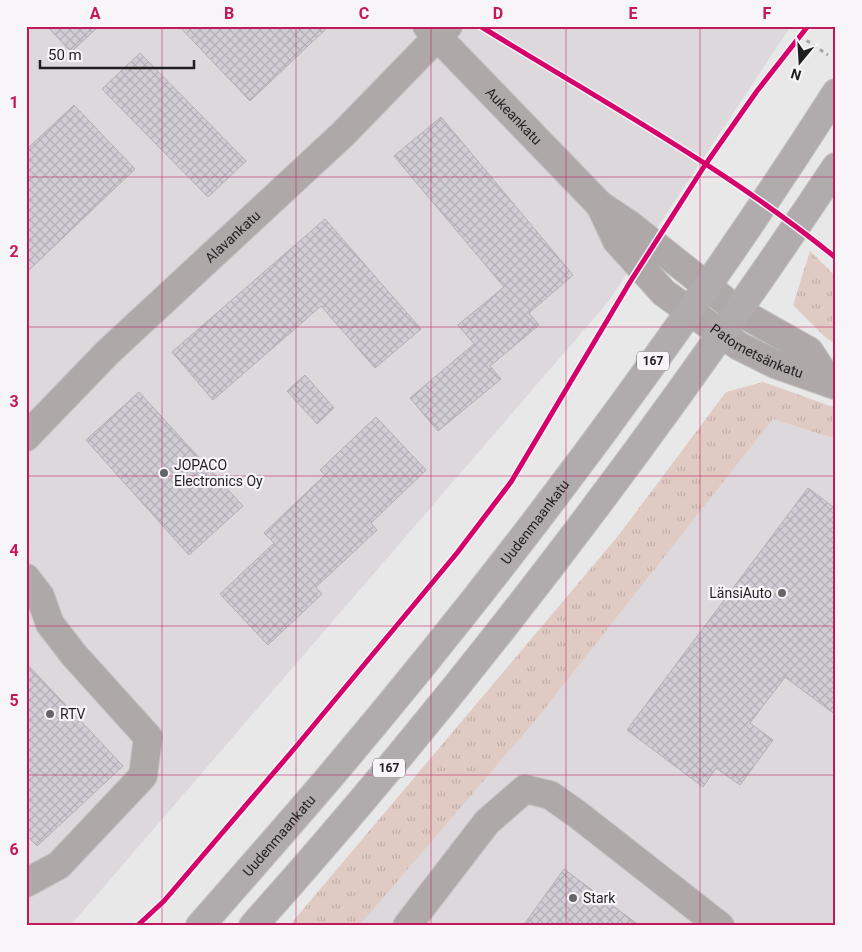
<svg xmlns="http://www.w3.org/2000/svg" width="862" height="952" font-family="Roboto,sans-serif">
<style>
.built{fill:#ddd8dc}
.grass{fill:url(#grass-tufts)}
.building{fill:url(#building-cross-hatch);stroke:#b0b0b0}
.lines{fill:none;stroke-linecap:round;stroke-linejoin:round}
.minor-casing{stroke:#c5c4c5;stroke-width:30}
.major-casing{stroke:#c5c4c5;stroke-width:30}
.path{stroke:#a8a6a7;stroke-width:3;stroke-dasharray:4 4;stroke-linecap:butt}
.minor{stroke:#aea8a9;stroke-width:28}
.major{stroke:#b0acad;stroke-width:28}
.cycleway-casing{stroke:#f7f5f7;stroke-width:8}
.cycleway{stroke:#d6006c;stroke-width:5}
.grid{fill:none;stroke:#c2185b;stroke-width:1;stroke-opacity:0.55}
.poi-dot{fill:#666566;stroke:#f7f5f7;stroke-width:2}
.labels{text-anchor:middle;stroke-width:4.5;stroke-linejoin:round;paint-order:stroke}
.shield{fill:#f7f5f7;stroke:#605f60;stroke-width:1}
.shield-label{font-size:12px;font-weight:bold;fill:#201f20}
.street-label{font-size:14px;fill:#201f20;stroke:#f7f5f7}
.poi-label{font-size:14px;fill:#201f20;stroke:#f7f5f7;text-anchor:start}
.neatline{fill:none;stroke:#c2185b;stroke-width:2}
.grid-label{font-size:16px;text-anchor:middle;font-weight:bold;fill:#c2185b}
</style>
<defs>
<pattern id="grass-tufts" width="24" height="20" patternUnits="userSpaceOnUse" patternTransform="scale(1.25)"><rect width="24" height="20" fill="#dfcbc3"/><path d="M3 7l-1-3M5 7V3M7 7l1-3M15 17l-1-3M17 17v-4M19 17l1-3" fill="none" stroke="#bfaea7"/></pattern>
<pattern id="building-cross-hatch" width="8" height="8" patternUnits="userSpaceOnUse" patternTransform="scale(1.25)"><rect width="8" height="8" fill="#d0cdd4"/><path d="M0 0l8 8M0 8l8-8" fill="none" stroke="#b2b0b6"/></pattern>
</defs>
<rect width="100%" height="100%" fill="#e9e8e9"/>
<g class="built">
<polygon points="26,26 791,26 608,302 70,926 26,926"/>
<polygon points="773,419 836,439 836,926 359,926 535,721"/>
</g>
<g class="grass">
<polygon points="810,251 836,277 836,345 823,335 793,305"/>
<polygon points="763,382 836,408 836,439 773,419 535,721 359,926 289,926 618,536 726,392"/>
</g>
<g class="building">
<polygon points="47,26 99,26 71,52"/>
<polygon points="179,26 329,26 250,101"/>
<polygon points="140,53 246,161 208,197 102,89"/>
<polygon points="74,105 135,169 26,273 26,150"/>
<polygon points="441,117 573,275 529,313 539,325 490,366 501,379 438,431 410,398 474,344 458,325 504,287 394,156"/>
<polygon points="325,219 421,329 375,368 321,306 213,400 172,352"/>
<polygon points="305,375 334,408 317,424 287,391"/>
<polygon points="139,392 243,506 189,555 86,440"/>
<polygon points="376,417 426,470 371,523 377,530 316,587 322,594 268,645 220,594 274,543 264,533 325,475 320,470"/>
<polygon points="808,488 836,509 836,715 785,677 750,723 773,740 740,785 716,768 703,787 627,730"/>
<polygon points="26,663 123,766 37,846 26,835"/>
<polygon points="564,869 640,926 523,926"/>
</g>
<g class="lines">
<defs>
<g id="minor">
<path id="s1" d="M427,26L600,205L630,225L738,311L809,351L830,383"/>
<path id="s2" d="M600,205L617,241L664,293L739,346L775,364L835,385"/>
<path id="s3" d="M26,437L107,353L343,134L448,26"/>
<polyline points="26,578 40,596 50,624 74,655 148,737 143,776 59,865 26,883"/>
<polyline points="407,926 487,822 525,789 550,795 577,814 720,926"/>
</g>
<g id="major">
<path id="s4" d="M200,926C243,877 286,828 328,779C512,562 683,332 836,93"/>
<path d="M253,926C466,688 659,432 836,167"/>
</g>
</defs>
<use href="#minor" class="minor-casing"/>
<use href="#major" class="major-casing"/>
<polyline class="path" points="800,36 828,55"/>
<use href="#minor" class="minor"/>
<use href="#major" class="major"/>
<defs>
<g id="cycleway">
<path d="M480,26C600,100 727,169 836,258"/>
<polyline points="137,926 164,901 294,749 457,553 511,482 630,282 705,165 757,91 808,26"/>
</g>
</defs>
<use href="#cycleway" class="cycleway-casing"/>
<use href="#cycleway" class="cycleway"/>
</g>
<path class="grid" d="M162,26V926M296,26V926M431,26V926M566,26V926M700,26V926M26,177H836M26,327H836M26,476H836M26,626H836M26,775H836"/>
<g class="poi-dot">
<circle cx="164" cy="473" r="5"/>
<circle cx="782" cy="593" r="5"/>
<circle cx="50" cy="714" r="5"/>
<circle cx="573" cy="898" r="5"/>
</g>
<g class="labels">
<g class="shield">
<rect x="637" y="351.5" width="32" height="19" rx="4"/>
<rect x="373" y="758.5" width="32" height="19" rx="4"/>
</g>
<g class="shield-label">
<text x="653" y="365">167</text>
<text x="389" y="772">167</text>
</g>
<g class="street-label">
<text dy="5" stroke="none"><textPath href="#s1" startOffset="125">Aukeankatu</textPath></text>
<text dy="5" stroke="none"><textPath href="#s3" startOffset="288">Alavankatu</textPath></text>
<text dy="5" stroke="none"><textPath href="#s2" startOffset="220">Patometsänkatu</textPath></text>
<text dy="5" stroke="none"><textPath href="#s4" startOffset="525">Uudenmaankatu</textPath></text>
<text dy="5" stroke="none"><textPath href="#s4" startOffset="120">Uudenmaankatu</textPath></text>
</g>
<g class="poi-label">
<text x="174" y="470">JOPACO<tspan x="174" dy="16">Electronics Oy</tspan></text>
<text x="772" y="598" text-anchor="end">LänsiAuto</text>
<text x="60" y="719">RTV</text>
<text x="583" y="903">Stark</text>
</g>
</g>
<rect width="862" height="952" fill="none" stroke="#f7f5f7" stroke-width="55"/>
<g transform="translate(800 62) rotate(198)" stroke="#f7f5f7" stroke-width="4" paint-order="stroke">
<path d="M0-4L9 19L0 12L-9 19Z" fill="#201f20"/>
<text y="-8" font-size="14" font-weight="bold" text-anchor="middle" fill="#201f20">N</text>
</g>
<path d="M40 60v8h154v-8" fill="none" stroke="#201f20" stroke-width="2.5"/>
<text x="48" y="60" font-size="15" fill="#201f20" stroke="#f7f5f7" stroke-width="4" paint-order="stroke">50 m</text>
<rect x="28" y="28" width="806" height="896" class="neatline"/>
<g class="grid-label">
<text x="95" y="19">A</text>
<text x="229" y="19">B</text>
<text x="364" y="19">C</text>
<text x="498" y="19">D</text>
<text x="633" y="19">E</text>
<text x="767" y="19">F</text>
<text x="14" y="108">1</text>
<text x="14" y="257">2</text>
<text x="14" y="407">3</text>
<text x="14" y="556">4</text>
<text x="14" y="706">5</text>
<text x="14" y="855">6</text>
</g>
</svg>
